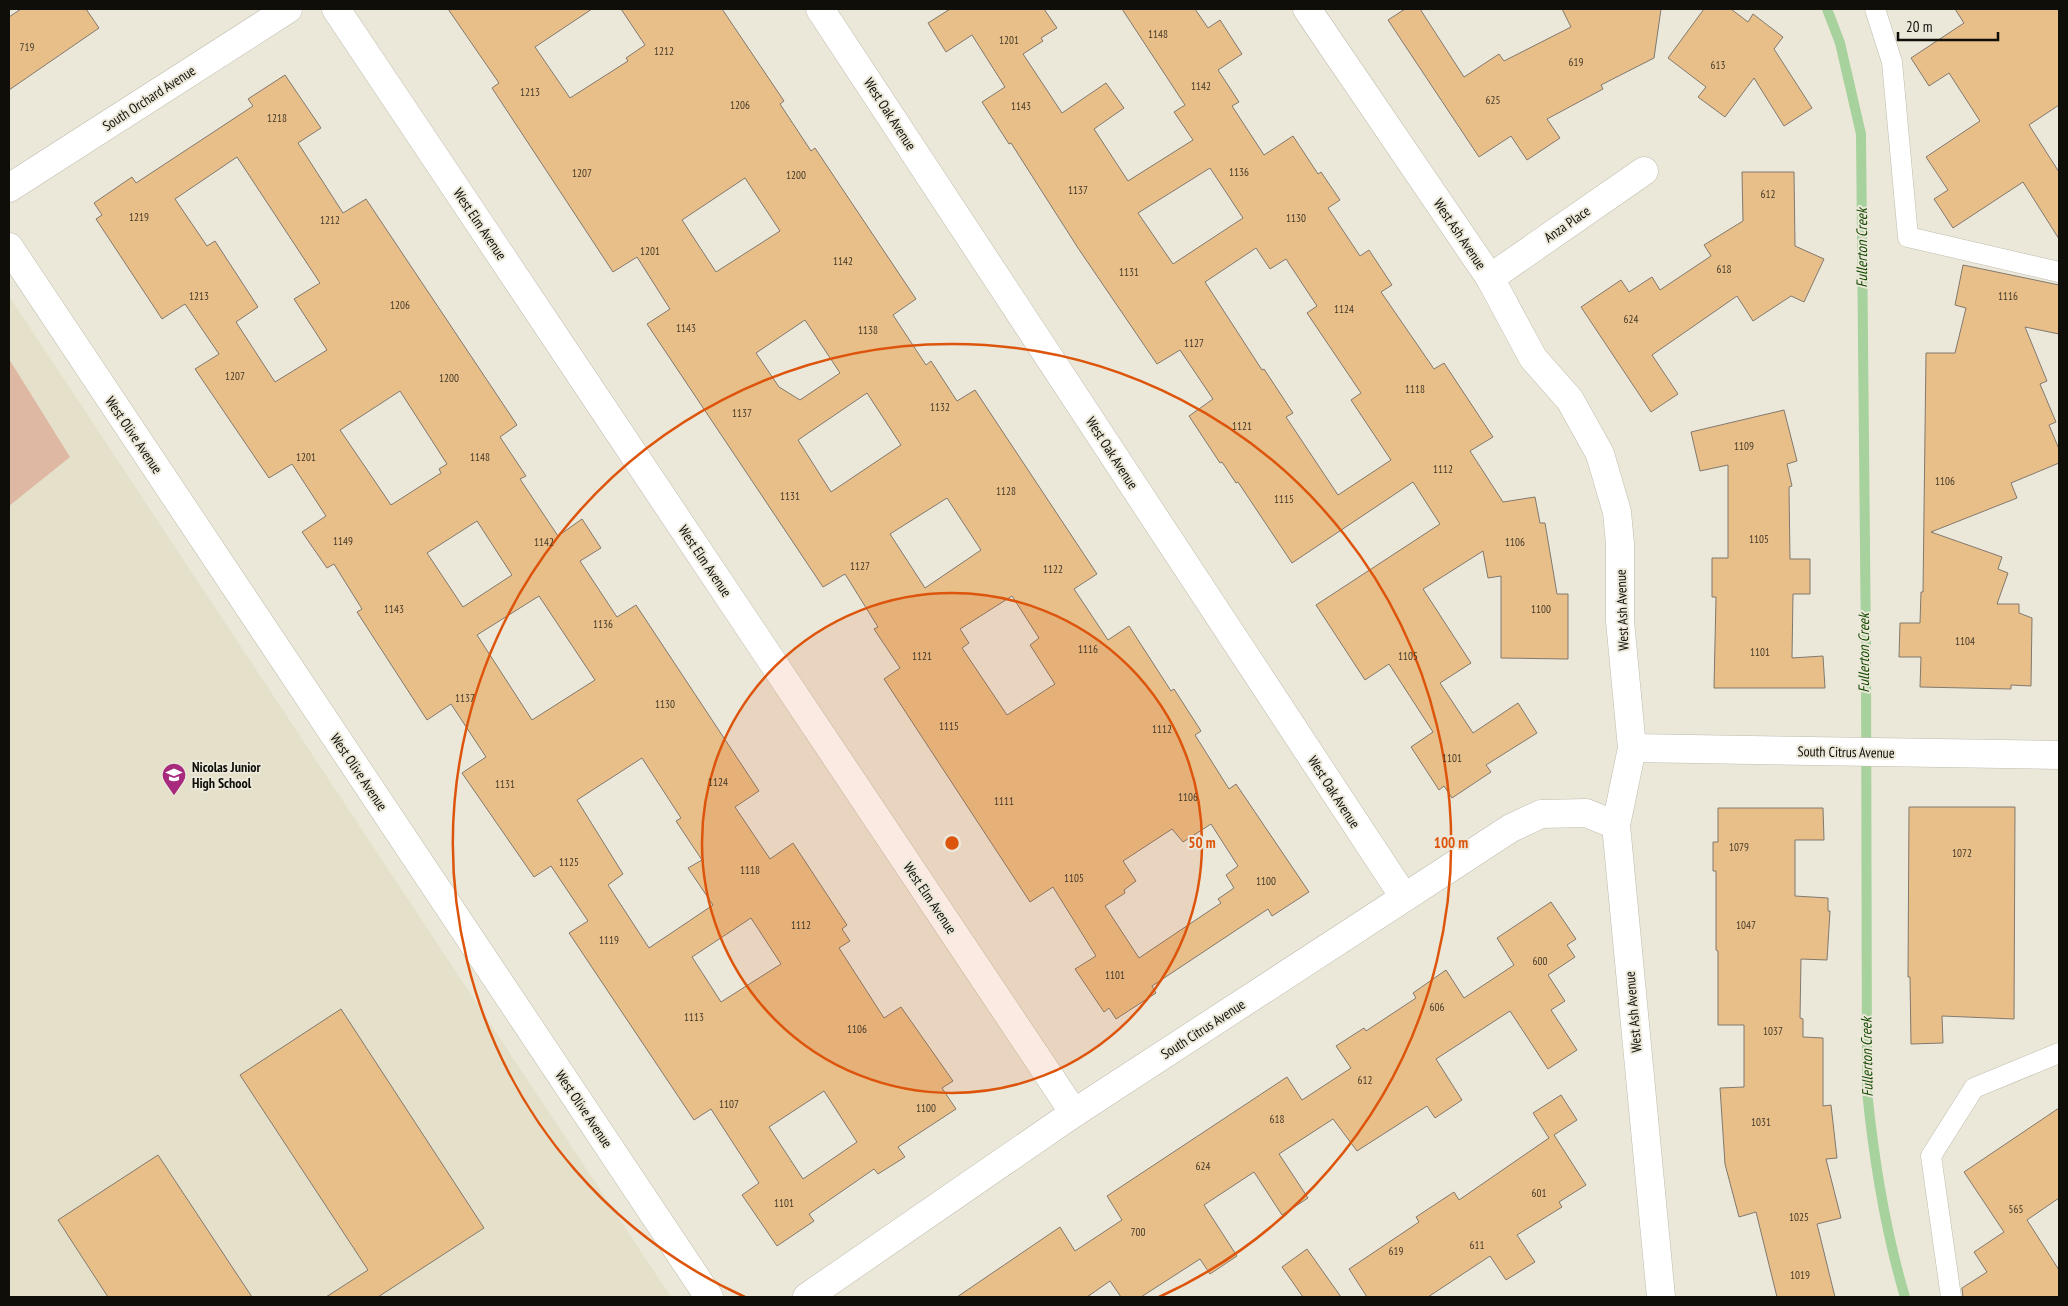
<svg xmlns="http://www.w3.org/2000/svg" width="2068" height="1306" font-family="'PT Sans Narrow',sans-serif">
<style>
.built{fill:#e5e0c9}
.green{fill:#deb8a3}
.lines{fill:none;stroke-linecap:round;stroke-linejoin:round}
.stream{stroke:#a7d19d;stroke-width:10}
.building{fill:#e8be89;stroke:#82796e;fill-rule:evenodd}
.service-casing{stroke:#bfbcad;stroke-width:21}
.minor-casing{stroke:#bfbcad;stroke-width:29}
.service{stroke:#fff;stroke-width:20}
.minor{stroke:#fff;stroke-width:28}
.ring{fill:none;stroke:#dd550c;stroke-width:2.5}
.labels{text-anchor:middle;stroke-width:4;stroke-linejoin:round;paint-order:stroke}
.number-label{font-size:11px;fill:#453a29}
.street-label{font-size:14px;fill:#0f0e09;stroke:#ebe8d9}
.poi-label{font-size:14px;font-weight:bold;fill:#0f0e09;stroke:#ebe8d9;text-anchor:start}
.water-label{font-size:15px;font-style:italic;fill:#144a01;stroke:#ebe8d9}
.centre{fill:#dd550c;stroke:#ebe8d9;stroke-width:2.5}
.ring-label{font-size:15px;text-anchor:middle;font-weight:bold;fill:#dd550c;stroke:#ebe8d9;stroke-width:4;stroke-linejoin:round;paint-order:stroke}
</style>
<rect width="100%" height="100%" fill="#ebe8d9"/>
<polygon class="built" points="9,296 671,1297 9,1297"/>
<polygon class="green" points="9,359 70,457 9,506"/>
<g class="lines">
<path class="stream" d="M1827,9L1840,43L1861,134L1866,652L1867,1091C1874,1161 1885,1230 1905,1297"/>
</g>
<g class="building">
<polygon points="21,9 86,9 99,28 9,90 9,17"/>
<path d="M448,9H592L535,47L570,98L628,61L626,58L645,45L621,9H722L784,101L780,104L811,151L815,148L916,299L893,315L926,365L931,361L957,401L975,390L1097,574L1074,589L1108,640L1129,626L1171,691L1174,689L1201,731L1195,735L1229,789L1236,784L1309,892L1272,916L1268,909L1152,986L1156,993L1116,1019L1109,1008L1104,1012L1075,969L1096,956L1053,887L1030,902L884,679L900,668L874,629L878,627L845,574L823,587L647,324L670,309L637,257L613,272L492,88L499,83ZM745,178L780,231L716,272L682,220ZM805,320L840,373L800,400L779,387L756,353ZM867,393L901,445L831,492L798,440ZM947,498L981,550L925,588L890,534ZM1012,596L1039,638L1030,645L1055,684L1007,715L962,648L969,643L960,629ZM1211,824L1238,866L1226,875L1234,888L1218,899L1221,903L1139,958L1105,906L1125,893L1124,890L1136,881L1123,861L1172,829L1183,842Z"/>
<path d="M950,9H1044L1057,28L1041,38L1043,41L1023,54L1062,113L1106,83L1124,108L1094,129L1128,181L1193,140L1174,112L1185,105L1122,9H1195L1208,28L1220,20L1242,54L1218,70L1239,102L1232,106L1264,155L1293,136L1318,174L1321,172L1340,200L1328,208L1360,256L1369,250L1392,285L1381,292L1434,369L1444,363L1493,437L1470,451L1503,502L1535,497L1540,523H1545L1557,594H1568V659L1501,658V576L1488,578L1483,551L1423,589L1471,663L1440,683L1473,733L1518,703L1537,733L1486,765L1491,772L1452,798L1444,786L1439,790L1411,747L1433,732L1389,664L1365,680L1316,605L1440,524L1413,482L1292,563L1238,482L1236,483L1222,462L1220,463L1189,416L1213,399L1180,350L1157,364L1078,248L1011,143L1009,144L982,102L1005,87L972,35L946,52L928,23ZM1210,168L1243,218L1173,264L1138,213ZM1256,248L1270,269L1286,259L1317,306L1307,313L1361,393L1351,400L1391,460L1338,495L1286,417L1293,413L1264,369L1262,370L1205,282Z"/>
<polygon points="1405,9 1420,9 1464,77 1499,54 1504,61 1571,27 1562,9 1661,9 1654,58 1601,85 1603,89 1547,119 1560,138 1527,160 1511,136 1479,157 1388,20"/>
<polygon points="1704,9 1731,9 1748,22 1753,14 1783,37 1774,49 1812,108 1784,126 1754,78 1725,117 1698,97 1706,87 1668,58"/>
<polygon points="1955,9 2059,9 2059,105 2029,125 2059,172 2059,239 2023,182 1953,228 1934,199 1948,190 1926,157 1980,121 1949,73 1929,86 1911,58 1964,23"/>
<path d="M285,75L321,128L298,143L343,213L366,199L517,425L500,437L526,476L520,479L558,536L582,519L601,548L580,561L617,617L636,605L759,791L735,807L770,859L793,843L847,925L842,929L850,941L839,948L884,1018L901,1007L953,1081L942,1088L956,1109L898,1147L905,1157L878,1174L874,1169L809,1214L814,1221L777,1246L742,1195L759,1183L711,1109L694,1120L569,933L588,921L551,866L534,877L462,773L486,757L451,704L427,720L357,612L362,609L334,564L327,568L302,532L326,516L292,464L269,478L195,369L219,354L185,304L162,319L96,219L102,215L94,203L132,177L136,183L253,106L248,99ZM237,157L320,283L294,299L327,350L275,382L236,322L258,307L215,241L207,246L175,199ZM400,391L447,464L439,469L441,473L391,505L340,430ZM477,521L512,575L463,607L427,553ZM539,596L595,680L532,720L477,635ZM642,758L681,818L676,821L702,860L688,868L713,905L649,948L608,885L623,874L577,800ZM751,918L781,964L721,1002L692,957ZM824,1091L857,1142L803,1179L769,1127Z"/>
<polygon points="1742,172 1794,172 1795,246 1824,259 1804,302 1791,296 1753,321 1737,296 1652,355 1678,394 1651,412 1581,307 1621,280 1629,292 1652,277 1660,290 1711,256 1704,245 1743,221"/>
<polygon points="1963,265 2059,285 2059,334 2025,327 2047,381 2040,384 2056,422 2049,425 2059,449 2059,463 2011,483 2017,498 1931,532 2002,557 1998,569 2008,573 1997,604 2019,604 2019,613 2032,618 2031,686 2011,685 2011,689 1920,687 1921,657 1899,657 1900,623 1920,623 1921,592 1923,592 1926,353 1955,353 1966,308 1955,305"/>
<polygon points="1784,410 1797,461 1787,464 1792,486 1789,487 1790,559 1810,559 1810,594 1793,594 1792,658 1823,656 1825,688 1714,688 1716,597 1712,597 1712,558 1728,558 1728,465 1700,471 1691,432"/>
<polygon points="1909,807 2015,807 2014,1019 1942,1016 1943,1043 1911,1044 1910,977 1908,977"/>
<polygon points="1718,808 1823,808 1824,840 1795,840 1795,896 1828,898 1828,911 1830,911 1827,960 1801,959 1800,1018 1803,1019 1803,1037 1823,1038 1823,1106 1831,1105 1837,1158 1826,1159 1841,1218 1817,1224 1835,1297 1777,1297 1756,1212 1739,1217 1725,1164 1720,1088 1744,1087 1744,1025 1718,1025 1718,951 1716,950 1716,871 1713,871 1713,842 1718,842"/>
<polygon points="1551,902 1576,939 1567,945 1575,957 1548,975 1565,1001 1551,1010 1577,1050 1548,1069 1510,1011 1436,1059 1462,1100 1435,1118 1427,1106 1357,1151 1333,1119 1279,1154 1308,1198 1282,1215 1254,1172 1204,1205 1237,1256 1210,1274 1200,1259 1141,1297 1121,1297 1110,1281 1087,1297 957,1297 1060,1227 1075,1251 1122,1220 1107,1196 1287,1077 1302,1100 1351,1068 1336,1046 1364,1028 1366,1031 1416,998 1413,993 1446,970 1464,998 1514,965 1497,938"/>
<polygon points="341,1009 484,1228 378,1297 326,1297 368,1270 240,1075"/>
<polygon points="1561,1095 1577,1120 1554,1135 1586,1185 1559,1202 1562,1207 1517,1235 1535,1262 1506,1280 1490,1256 1428,1297 1367,1297 1349,1269 1419,1222 1416,1217 1454,1192 1459,1200 1549,1138 1533,1113"/>
<polygon points="2059,1108 2059,1198 2027,1220 2059,1270 2059,1297 1963,1297 1962,1288 1987,1272 1974,1252 2004,1232 1964,1172"/>
<polygon points="158,1155 252,1297 108,1297 58,1220"/>
<polygon points="1307,1249 1341,1297 1303,1297 1282,1267"/>
</g>
<g class="lines">
<defs>
<g id="service">
<polyline points="1875,9 1892,62 1908,237 2059,272"/>
<polyline points="1951,1297 1931,1156 1974,1088 2059,1053"/>
</g>
<g id="minor">
<polyline points="336,9 1074,1113"/>
<polyline points="820,9 1404,897"/>
<polyline points="1307,9 1490,278 1533,358 1570,400 1600,454 1617,512 1620,544 1620,621 1632,748 1616,825 1661,1297"/>
<polyline points="9,188 288,9"/>
<polyline points="9,247 709,1297"/>
<polyline points="1490,278 1644,171"/>
<polyline points="1632,748 2059,755"/>
<polyline points="807,1297 1074,1113 1511,828 1541,814 1586,813 1616,825"/>
</g>
</defs>
<use href="#service" class="service-casing"/>
<use href="#minor" class="minor-casing"/>
<use href="#service" class="service"/>
<use href="#minor" class="minor"/>
</g>
<circle cx="952" cy="843" r="250" fill="#dd550c" fill-opacity=".12"/>
<g class="ring">
<circle cx="952" cy="843" r="250"/>
<path d="M745 1297A499 499 0 1 1 1159 1297"/>
</g>
<defs>
<symbol id="school-pin" viewBox="-11 -11 22 30"><path d="M0 17L-7.5 6A9.5 9.5 0 1 1 7.5 6Z" fill="#a72a7c" stroke="#ebe8d9"/><path d="M0-5L7-2L0 1L-7-2ZM-4 1L0 2.5L4 1V4Q0 6-4 4Z" fill="#fff"/></symbol>
</defs>
<g fill-rule="evenodd">
<use href="#school-pin" x="160" y="761" width="28" height="38"/>
</g>
<g class="labels">
<g class="number-label">
<text x="1158" y="38">1148</text>
<text x="1009" y="44">1201</text>
<text x="27" y="51">719</text>
<text x="664" y="55">1212</text>
<text x="1576" y="66">619</text>
<text x="1718" y="69">613</text>
<text x="1201" y="90">1142</text>
<text x="530" y="96">1213</text>
<text x="1493" y="104">625</text>
<text x="740" y="109">1206</text>
<text x="1021" y="110">1143</text>
<text x="277" y="122">1218</text>
<text x="1239" y="176">1136</text>
<text x="582" y="177">1207</text>
<text x="796" y="179">1200</text>
<text x="1078" y="194">1137</text>
<text x="1768" y="198">612</text>
<text x="139" y="221">1219</text>
<text x="1296" y="222">1130</text>
<text x="330" y="224">1212</text>
<text x="650" y="255">1201</text>
<text x="843" y="265">1142</text>
<text x="1724" y="273">618</text>
<text x="1129" y="276">1131</text>
<text x="199" y="300">1213</text>
<text x="2008" y="300">1116</text>
<text x="400" y="309">1206</text>
<text x="1344" y="313">1124</text>
<text x="1631" y="323">624</text>
<text x="686" y="332">1143</text>
<text x="868" y="334">1138</text>
<text x="1194" y="347">1127</text>
<text x="235" y="380">1207</text>
<text x="449" y="382">1200</text>
<text x="1415" y="393">1118</text>
<text x="940" y="411">1132</text>
<text x="742" y="417">1137</text>
<text x="1242" y="430">1121</text>
<text x="1744" y="450">1109</text>
<text x="306" y="461">1201</text>
<text x="480" y="461">1148</text>
<text x="1443" y="473">1112</text>
<text x="1945" y="485">1106</text>
<text x="1006" y="495">1128</text>
<text x="790" y="500">1131</text>
<text x="1284" y="503">1115</text>
<text x="1759" y="543">1105</text>
<text x="343" y="545">1149</text>
<text x="544" y="546">1142</text>
<text x="1515" y="546">1106</text>
<text x="860" y="570">1127</text>
<text x="1053" y="573">1122</text>
<text x="394" y="613">1143</text>
<text x="1541" y="613">1100</text>
<text x="603" y="628">1136</text>
<text x="1965" y="645">1104</text>
<text x="1088" y="653">1116</text>
<text x="1760" y="656">1101</text>
<text x="922" y="660">1121</text>
<text x="1408" y="660">1105</text>
<text x="465" y="702">1137</text>
<text x="665" y="708">1130</text>
<text x="949" y="730">1115</text>
<text x="1162" y="733">1112</text>
<text x="1452" y="762">1101</text>
<text x="718" y="786">1124</text>
<text x="505" y="788">1131</text>
<text x="1188" y="801">1106</text>
<text x="1004" y="805">1111</text>
<text x="1739" y="851">1079</text>
<text x="1962" y="857">1072</text>
<text x="569" y="866">1125</text>
<text x="750" y="874">1118</text>
<text x="1074" y="882">1105</text>
<text x="1266" y="885">1100</text>
<text x="801" y="929">1112</text>
<text x="1746" y="929">1047</text>
<text x="609" y="944">1119</text>
<text x="1540" y="965">600</text>
<text x="1115" y="979">1101</text>
<text x="1437" y="1011">606</text>
<text x="694" y="1021">1113</text>
<text x="857" y="1033">1106</text>
<text x="1773" y="1035">1037</text>
<text x="1365" y="1084">612</text>
<text x="729" y="1108">1107</text>
<text x="926" y="1112">1100</text>
<text x="1277" y="1123">618</text>
<text x="1761" y="1126">1031</text>
<text x="1203" y="1170">624</text>
<text x="1539" y="1197">601</text>
<text x="784" y="1207">1101</text>
<text x="2016" y="1213">565</text>
<text x="1799" y="1221">1025</text>
<text x="1138" y="1236">700</text>
<text x="1477" y="1249">611</text>
<text x="1396" y="1255">619</text>
<text x="1800" y="1279">1019</text>
</g>
<g class="street-label">
<text transform="translate(149 98) rotate(-33)" y="5">South Orchard Avenue</text>
<text transform="translate(890 114) rotate(57)" y="5">West Oak Avenue</text>
<text transform="translate(480 224) rotate(56)" y="5">West Elm Avenue</text>
<text transform="translate(1567 224) rotate(-35)" y="5">Anza Place</text>
<text transform="translate(1460 234) rotate(56)" y="5">West Ash Avenue</text>
<text transform="translate(134 435) rotate(56)" y="5">West Olive Avenue</text>
<text transform="translate(1112 453) rotate(57)" y="5">West Oak Avenue</text>
<text transform="translate(705 561) rotate(56)" y="5">West Elm Avenue</text>
<text transform="translate(1622 610) rotate(-92)" y="5">West Ash Avenue</text>
<text transform="translate(1846 752) rotate(1)" y="5">South Citrus Avenue</text>
<text transform="translate(359 772) rotate(56)" y="5">West Olive Avenue</text>
<text transform="translate(1334 792) rotate(57)" y="5">West Oak Avenue</text>
<text transform="translate(930 898) rotate(56)" y="5">West Elm Avenue</text>
<text transform="translate(1633 1012) rotate(-95)" y="5">West Ash Avenue</text>
<text transform="translate(1203 1029) rotate(-33)" y="5">South Citrus Avenue</text>
<text transform="translate(584 1109) rotate(56)" y="5">West Olive Avenue</text>
</g>
<g class="poi-label">
<text x="192" y="772">Nicolas Junior<tspan x="192" dy="16">High School</tspan></text>
</g>
<g class="water-label">
<text transform="translate(1862 248) rotate(-90)" y="5">Fullerton Creek</text>
<text transform="translate(1864 653) rotate(-90)" y="5">Fullerton Creek</text>
<text transform="translate(1867 1057) rotate(-91)" y="5">Fullerton Creek</text>
</g>
</g>
<circle cx="952" cy="843" r="8" class="centre"/>
<g class="ring-label">
<text x="1202" y="848">50 m</text>
<text x="1451" y="848">100 m</text>
</g>
<rect width="2068" height="1306" fill="none" stroke="#0f0e09" stroke-width="20"/>
<path d="M1898 32v8h100v-8" fill="none" stroke="#0f0e09" stroke-width="2.5"/>
<text x="1906" y="32" font-size="15" fill="#0f0e09" stroke="#ebe8d9" stroke-width="4" paint-order="stroke">20 m</text>
</svg>
